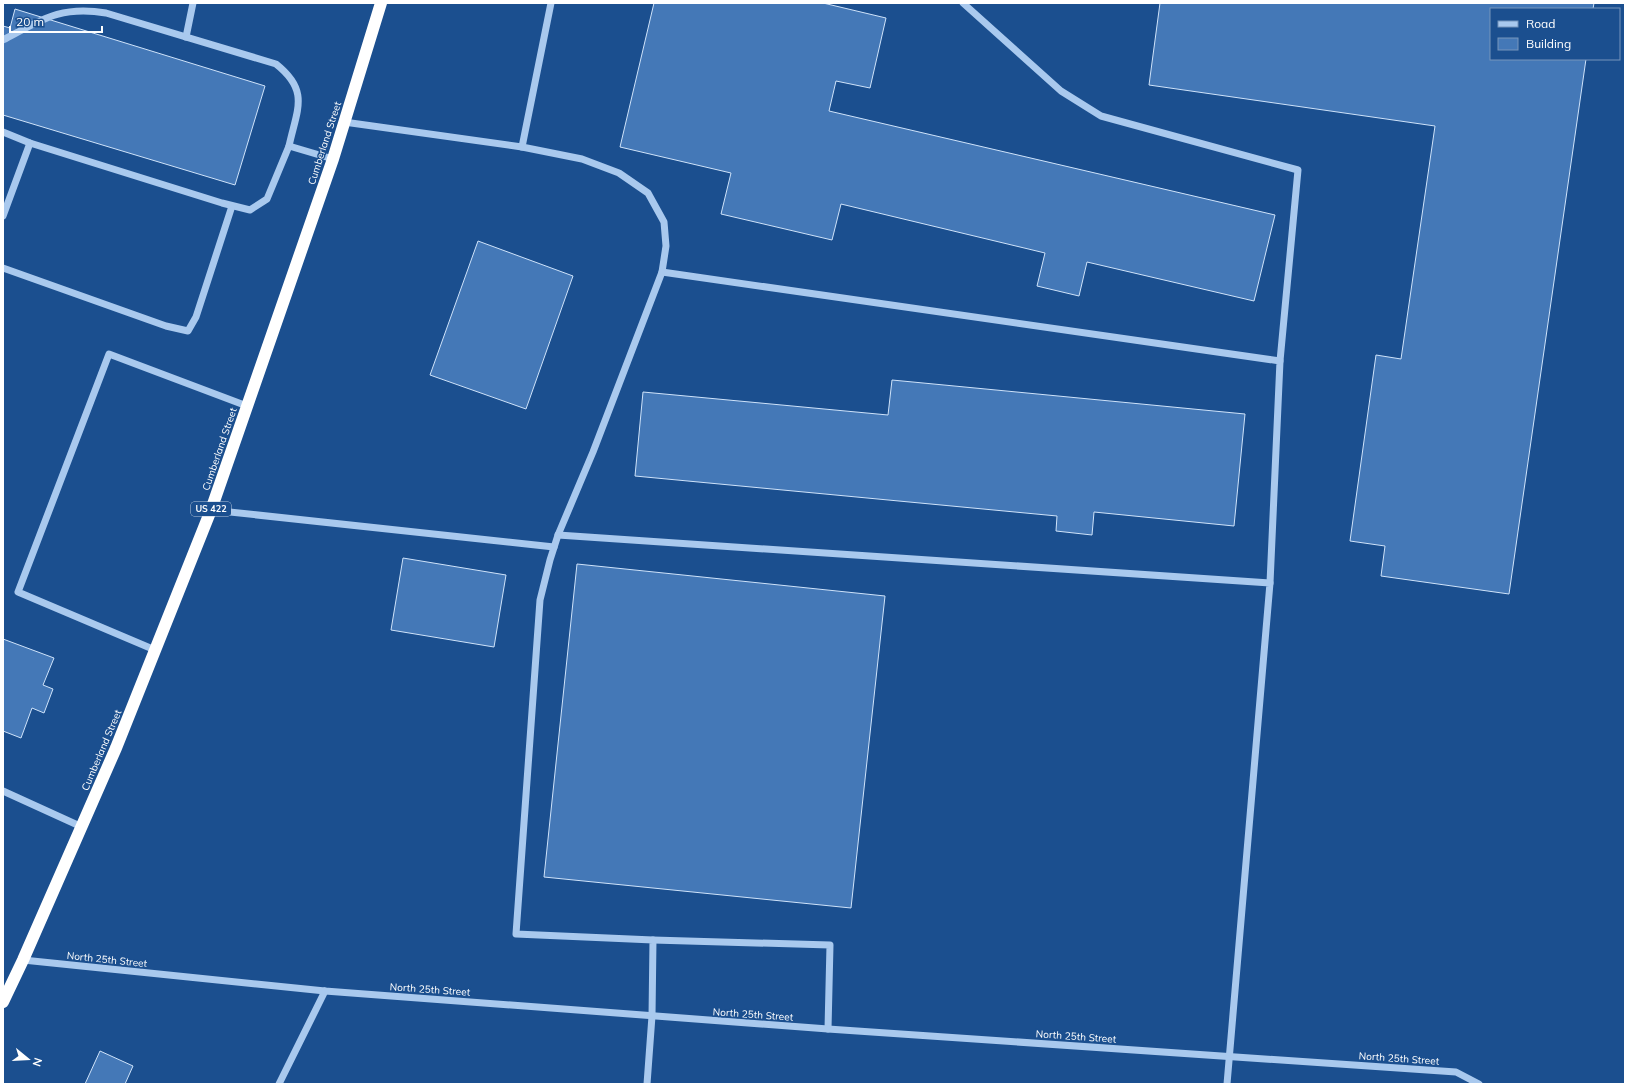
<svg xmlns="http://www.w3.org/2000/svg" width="1628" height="1087" font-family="Mulish,sans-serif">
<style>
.building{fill:#4478b7;stroke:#cfe3fa}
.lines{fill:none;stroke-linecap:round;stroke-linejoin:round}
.minor{stroke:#a9c9ee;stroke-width:7}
.highway{stroke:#fff;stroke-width:12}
.labels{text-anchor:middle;stroke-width:3;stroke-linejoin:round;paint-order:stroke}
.shield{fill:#1b4f8f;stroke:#bbcadd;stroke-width:1}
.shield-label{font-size:9px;font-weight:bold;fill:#fff}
.street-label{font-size:10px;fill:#fff;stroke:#1b4f8f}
</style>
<rect width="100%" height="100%" fill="#1b4f8f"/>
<g class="building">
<polygon points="654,3 823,3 886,18 870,88 836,81 829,111 1275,215 1254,301 1087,262 1079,296 1037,286 1045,253 841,204 832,240 721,214 731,173 620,147"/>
<polygon points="1160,3 1594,3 1593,9 1491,9 1491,59 1586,59 1509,594 1381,576 1385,546 1350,541 1376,355 1401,359 1435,126 1149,85"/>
<polygon points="15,9 265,86 235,185 3,115 3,26 10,28"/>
<polygon points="478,241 573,276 526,409 430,375"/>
<polygon points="892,380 1245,414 1234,526 1094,512 1092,535 1056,531 1057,516 635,476 643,392 888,415"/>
<polygon points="403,558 506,575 494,647 391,630"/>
<polygon points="577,564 885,596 851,908 544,877"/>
<polygon points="3,639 54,658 43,685 53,689 44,713 32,708 21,738 3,731"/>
<polygon points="100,1051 133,1066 125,1084 85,1084"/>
</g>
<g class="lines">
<g class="minor">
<polyline points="963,3 1061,91 1101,116 1298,170 1280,361"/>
<polyline points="186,37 193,3"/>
<path d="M3,40C41,20 61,5 106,13L276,64C310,91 297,109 289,146L333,159"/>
<polyline points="344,122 522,147 551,3"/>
<polyline points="3,132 30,143 222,203 250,210 267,199 289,146"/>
<polyline points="522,147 582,159 619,173 648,193 664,222 666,246 662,272 593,452 558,535 550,560 540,600 516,934 653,940 652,1016 647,1084"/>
<polyline points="3,216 30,143"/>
<polyline points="3,268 166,326 188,331 196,317 232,206"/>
<polyline points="662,272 1280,361 1270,583"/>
<polyline points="211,510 554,547"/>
<polyline points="558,535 1270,583 1227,1084"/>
<polyline points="155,650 18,592 109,354 247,406"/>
<polyline points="3,791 82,827"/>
<polyline points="653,940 830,945 828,1029"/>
<polyline points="23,960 325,991 828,1029 1456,1072 1479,1084"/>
<polyline points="279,1084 325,991"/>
</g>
<polyline class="highway" points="3,1002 23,960 116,748 211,510 333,159 381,3"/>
</g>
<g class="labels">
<rect class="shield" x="191" y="502" width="40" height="14" rx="3"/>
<g class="shield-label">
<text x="211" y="512">US 422</text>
</g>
<g class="street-label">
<text transform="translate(324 143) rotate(-72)" y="4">Cumberland Street</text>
<text transform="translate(219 449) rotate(-71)" y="4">Cumberland Street</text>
<text transform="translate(101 750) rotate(-67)" y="4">Cumberland Street</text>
<text transform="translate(107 959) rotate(6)" y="4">North 25th Street</text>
<text transform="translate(430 989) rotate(4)" y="4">North 25th Street</text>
<text transform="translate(753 1014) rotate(4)" y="4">North 25th Street</text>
<text transform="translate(1076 1036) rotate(4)" y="4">North 25th Street</text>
<text transform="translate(1399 1058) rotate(4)" y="4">North 25th Street</text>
</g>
</g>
<rect width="1628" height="1087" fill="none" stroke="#ffffff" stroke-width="8"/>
<rect x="1490" y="8" width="130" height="52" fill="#1b4f8f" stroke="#7695bc"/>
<rect x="1498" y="21" width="20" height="6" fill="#a9c9ee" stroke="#7695bc"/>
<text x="1526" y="28" font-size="12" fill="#ffffff">Road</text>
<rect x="1498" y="38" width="20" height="12" fill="#4478b7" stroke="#7695bc"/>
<text x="1526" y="48" font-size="12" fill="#ffffff">Building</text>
<g transform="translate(28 1059) rotate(108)" stroke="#1b4f8f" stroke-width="3" paint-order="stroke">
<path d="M0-3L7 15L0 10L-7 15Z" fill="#ffffff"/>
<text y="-6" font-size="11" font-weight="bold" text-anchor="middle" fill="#ffffff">N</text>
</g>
<path d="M10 26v6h92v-6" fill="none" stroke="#ffffff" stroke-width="2"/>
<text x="16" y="26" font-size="12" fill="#ffffff" stroke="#1b4f8f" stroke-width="3" paint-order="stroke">20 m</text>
</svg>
